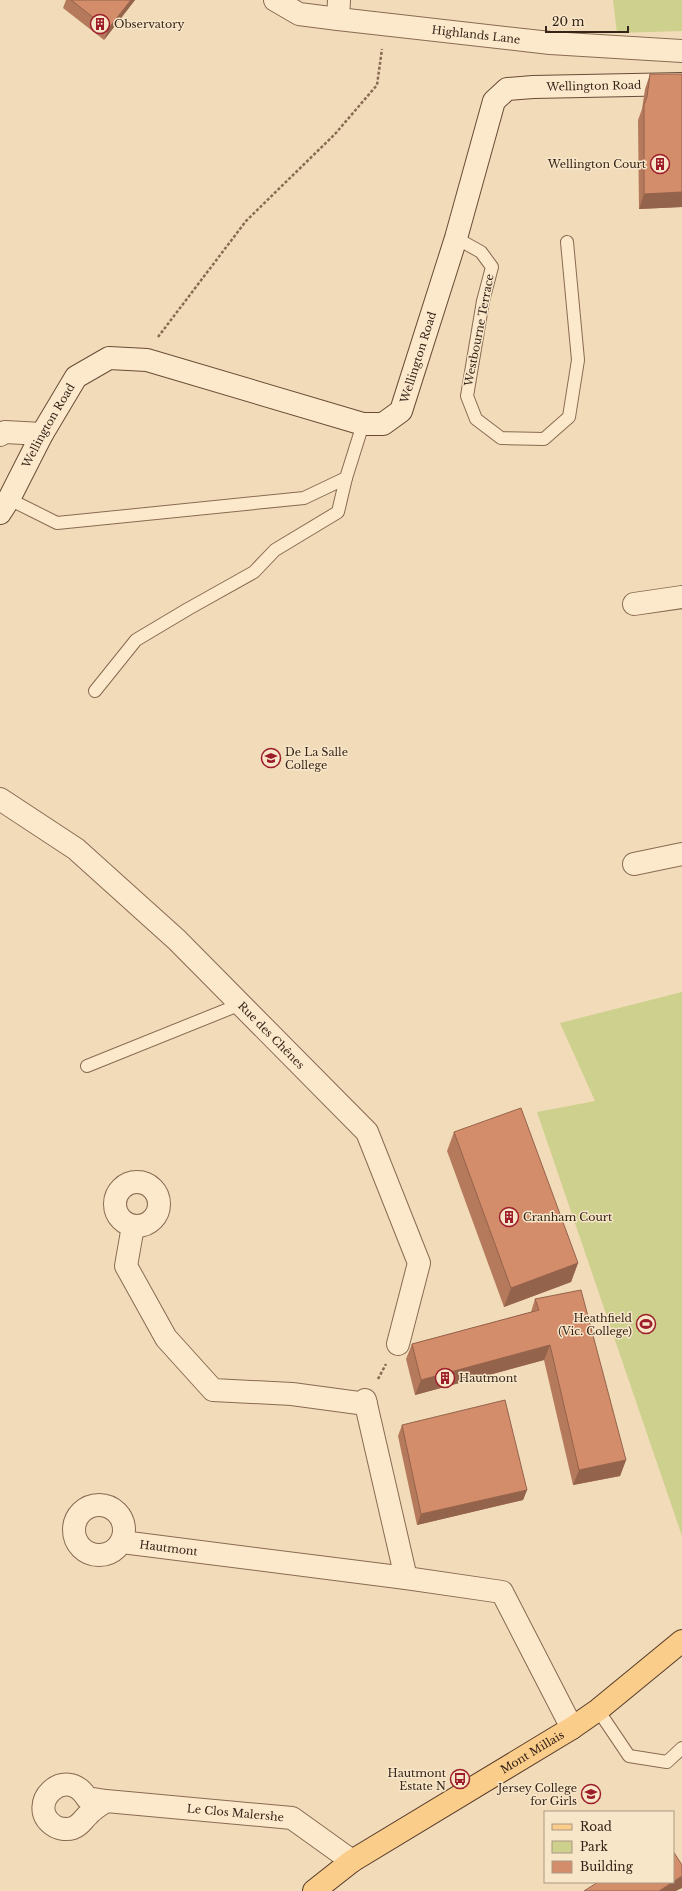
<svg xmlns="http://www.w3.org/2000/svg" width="682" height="1891" font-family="'Libre Baskerville',serif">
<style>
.green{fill:#ced08d}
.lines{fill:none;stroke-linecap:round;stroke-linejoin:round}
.service-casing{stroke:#896a52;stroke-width:14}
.minor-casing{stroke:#896a52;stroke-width:24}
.secondary-casing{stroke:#6a4b36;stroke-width:24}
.primary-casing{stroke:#553928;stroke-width:24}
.path{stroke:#896a52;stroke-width:2.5;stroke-dasharray:3 2;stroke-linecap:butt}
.service{stroke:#fce9cc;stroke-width:12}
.minor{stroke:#fce9cc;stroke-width:22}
.secondary{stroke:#fce9cc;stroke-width:22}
.primary{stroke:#facd8b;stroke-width:22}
.wall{fill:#b5795c}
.shaded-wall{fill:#94634b}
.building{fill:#d38d6b;stroke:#94634b}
.labels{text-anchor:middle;stroke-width:3;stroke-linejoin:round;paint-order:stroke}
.poi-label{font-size:11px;fill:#362419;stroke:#f8e6c9;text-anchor:start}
.street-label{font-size:11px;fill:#362419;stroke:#f8e6c9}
</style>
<rect width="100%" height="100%" fill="#f1dbb9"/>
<g class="green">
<polygon points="613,0 682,0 682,31 617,33"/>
<polygon points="682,992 682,1536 537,1112 595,1101 560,1023"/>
</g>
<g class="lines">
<defs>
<g id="service">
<polyline points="456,238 481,252 492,267 483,301 467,396 476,419 501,438 544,439 569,417 578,360 567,242"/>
<polyline points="9,499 57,523 304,498 346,478 363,424"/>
<polyline points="95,691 136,640 188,609 254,572 275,550 338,512 346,478"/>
<polyline points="87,1066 241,1004"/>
<polyline points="598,1710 629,1756 667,1762 682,1748"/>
</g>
<g id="minor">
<path id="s1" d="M275,0L299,14L338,19L550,43L682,51"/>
<polyline points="338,19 339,0"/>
<polyline points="0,435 5,432 42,434"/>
<polyline points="634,604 682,597"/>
<path id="s2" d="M0,799L76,849L177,940L367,1132L419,1263L398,1344"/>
<polyline points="634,864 682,854"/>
<circle cx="137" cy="1204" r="22"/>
<polyline points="133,1226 126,1266 166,1338 213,1390 292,1394 366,1404"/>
<polyline points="365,1400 406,1578"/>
<circle cx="99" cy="1530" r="25"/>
<path id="s3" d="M122,1542L406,1578L502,1592L572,1728"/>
<path id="s4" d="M106,1801C100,1805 93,1809 89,1814C83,1819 81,1825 73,1828C67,1830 58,1829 53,1825C25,1805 65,1763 87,1798L106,1801L292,1818L352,1861"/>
</g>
<g id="secondary">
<path id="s5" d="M0,513L9,499L42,434L76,377L109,358L147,360L363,424H383L401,411L456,238L494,101L507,89L533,87L682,84"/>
</g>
<g id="primary">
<path id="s6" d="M314,1891L352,1861L572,1728L598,1710L682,1641"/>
</g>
</defs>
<use href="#service" class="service-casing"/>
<use href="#minor" class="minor-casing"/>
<use href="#secondary" class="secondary-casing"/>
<use href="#primary" class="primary-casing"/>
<g class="path">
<polyline points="158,337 246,221 335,134 377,85 382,49"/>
<polyline points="378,1379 386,1364"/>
</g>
<use href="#service" class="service"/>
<use href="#minor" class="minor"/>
<use href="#secondary" class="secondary"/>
<use href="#primary" class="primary"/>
</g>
<g class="wall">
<polygon points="66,0 135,0 104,40 63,8"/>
<polygon points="650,74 682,74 682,207 639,209 638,120 642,109 645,89"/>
<polygon points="454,1132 578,1263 571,1282 504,1307 447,1151"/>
<polygon points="535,1299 626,1460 620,1476 573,1485 544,1360 415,1395 406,1359 412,1344 531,1312"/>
<polygon points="402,1425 527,1490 523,1500 417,1525 398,1436"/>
</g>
<g class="shaded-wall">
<polygon points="131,0 135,0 104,40 108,29"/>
<polygon points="682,192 682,207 639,209 644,194"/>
<polygon points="578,1263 571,1282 504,1307 511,1288"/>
<polygon points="550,1345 544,1360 415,1395 421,1380"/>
<polygon points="626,1460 620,1476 573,1485 579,1470"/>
<polygon points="527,1490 523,1500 417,1525 421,1514"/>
<polygon points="682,1876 682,1888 676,1891 659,1891"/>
</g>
<g class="building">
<polygon points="71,0 131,0 108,29"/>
<polygon points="650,74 682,74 682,192 644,194 644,105 647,97"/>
<polygon points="521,1108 578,1263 511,1288 454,1132"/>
<polygon points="581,1290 626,1460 579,1470 550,1345 421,1380 412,1344 539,1310 535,1299"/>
<polygon points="505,1400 527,1490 421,1514 402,1425"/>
<polygon points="673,1851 682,1865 682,1876 673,1882"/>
<polygon points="598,1882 673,1882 659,1891 584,1891"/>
</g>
<defs>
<symbol id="building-ring" viewBox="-11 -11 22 22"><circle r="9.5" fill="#f8e6c9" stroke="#9d1d2a" stroke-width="1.5"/><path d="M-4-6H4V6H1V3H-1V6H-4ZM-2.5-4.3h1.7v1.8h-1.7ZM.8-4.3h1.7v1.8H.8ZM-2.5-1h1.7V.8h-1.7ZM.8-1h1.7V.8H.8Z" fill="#9d1d2a"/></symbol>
<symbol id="school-ring" viewBox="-11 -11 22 22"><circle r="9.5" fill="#f8e6c9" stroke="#9d1d2a" stroke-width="1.5"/><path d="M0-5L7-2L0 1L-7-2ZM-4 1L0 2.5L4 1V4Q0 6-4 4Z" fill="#9d1d2a"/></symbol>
<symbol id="stadium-ring" viewBox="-11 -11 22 22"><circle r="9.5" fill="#f8e6c9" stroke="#9d1d2a" stroke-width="1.5"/><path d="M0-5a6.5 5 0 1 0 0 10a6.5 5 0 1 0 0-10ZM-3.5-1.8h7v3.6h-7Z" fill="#9d1d2a"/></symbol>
<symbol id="bus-ring" viewBox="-11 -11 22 22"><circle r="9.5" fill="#f8e6c9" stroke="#9d1d2a" stroke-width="1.5"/><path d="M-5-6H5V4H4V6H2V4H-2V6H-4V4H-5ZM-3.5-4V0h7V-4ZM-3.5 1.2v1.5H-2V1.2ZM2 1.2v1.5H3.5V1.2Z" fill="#9d1d2a"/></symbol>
</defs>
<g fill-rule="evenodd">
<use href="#building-ring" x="89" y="13" width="22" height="22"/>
<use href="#building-ring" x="649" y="153" width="22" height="22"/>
<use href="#school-ring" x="260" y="747" width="22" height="22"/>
<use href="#building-ring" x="498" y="1206" width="22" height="22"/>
<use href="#stadium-ring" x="635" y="1313" width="22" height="22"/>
<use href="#building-ring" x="434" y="1367" width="22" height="22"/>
<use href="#bus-ring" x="449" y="1768" width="22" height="22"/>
<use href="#school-ring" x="580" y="1783" width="22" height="22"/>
</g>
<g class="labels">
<g class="poi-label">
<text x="114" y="28">Observatory</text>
<text x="646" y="168" text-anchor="end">Wellington Court</text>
<text x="285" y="756">De La Salle<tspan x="285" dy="13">College</tspan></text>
<text x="523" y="1221">Cranham Court</text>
<text x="632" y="1322" text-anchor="end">Heathfield<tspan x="632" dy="13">(Vic. College)</tspan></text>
<text x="459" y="1382">Hautmont</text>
<text x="446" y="1777" text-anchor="end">Hautmont<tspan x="446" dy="13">Estate N</tspan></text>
<text x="577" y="1792" text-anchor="end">Jersey College<tspan x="577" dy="13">for Girls</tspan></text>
</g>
<g class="street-label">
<text dy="4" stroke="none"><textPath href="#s1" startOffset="206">Highlands Lane</textPath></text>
<text dy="4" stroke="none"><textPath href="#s5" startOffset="928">Wellington Road</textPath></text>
<text transform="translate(479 330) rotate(-79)" y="4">Westbourne Terrace</text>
<text dy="4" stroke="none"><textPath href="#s5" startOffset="556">Wellington Road</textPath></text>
<text dy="4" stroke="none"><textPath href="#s5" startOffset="100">Wellington Road</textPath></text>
<text dy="4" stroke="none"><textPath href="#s2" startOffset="361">Rue des Chênes</textPath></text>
<text dy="4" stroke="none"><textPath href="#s3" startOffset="47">Hautmont</textPath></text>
<text dy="4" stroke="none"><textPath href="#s6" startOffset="259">Mont Millais</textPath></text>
<text dy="4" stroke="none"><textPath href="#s4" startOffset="295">Le Clos Malershe</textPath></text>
</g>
</g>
<rect x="544" y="1811" width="130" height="72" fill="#f8e6c9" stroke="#aa9883"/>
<rect x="552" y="1824" width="20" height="6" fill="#facd8b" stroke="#aa9883"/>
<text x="580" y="1831" font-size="12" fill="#362419">Road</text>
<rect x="552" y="1841" width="20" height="12" fill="#ced08d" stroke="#aa9883"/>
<text x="580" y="1851" font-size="12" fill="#362419">Park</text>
<rect x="552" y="1861" width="20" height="12" fill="#d38d6b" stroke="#aa9883"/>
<text x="580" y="1871" font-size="12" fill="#362419">Building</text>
<path d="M546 26v6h82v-6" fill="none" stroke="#362419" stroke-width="2"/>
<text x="552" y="26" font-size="12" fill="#362419" stroke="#f8e6c9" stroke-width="3" paint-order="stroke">20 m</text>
</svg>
